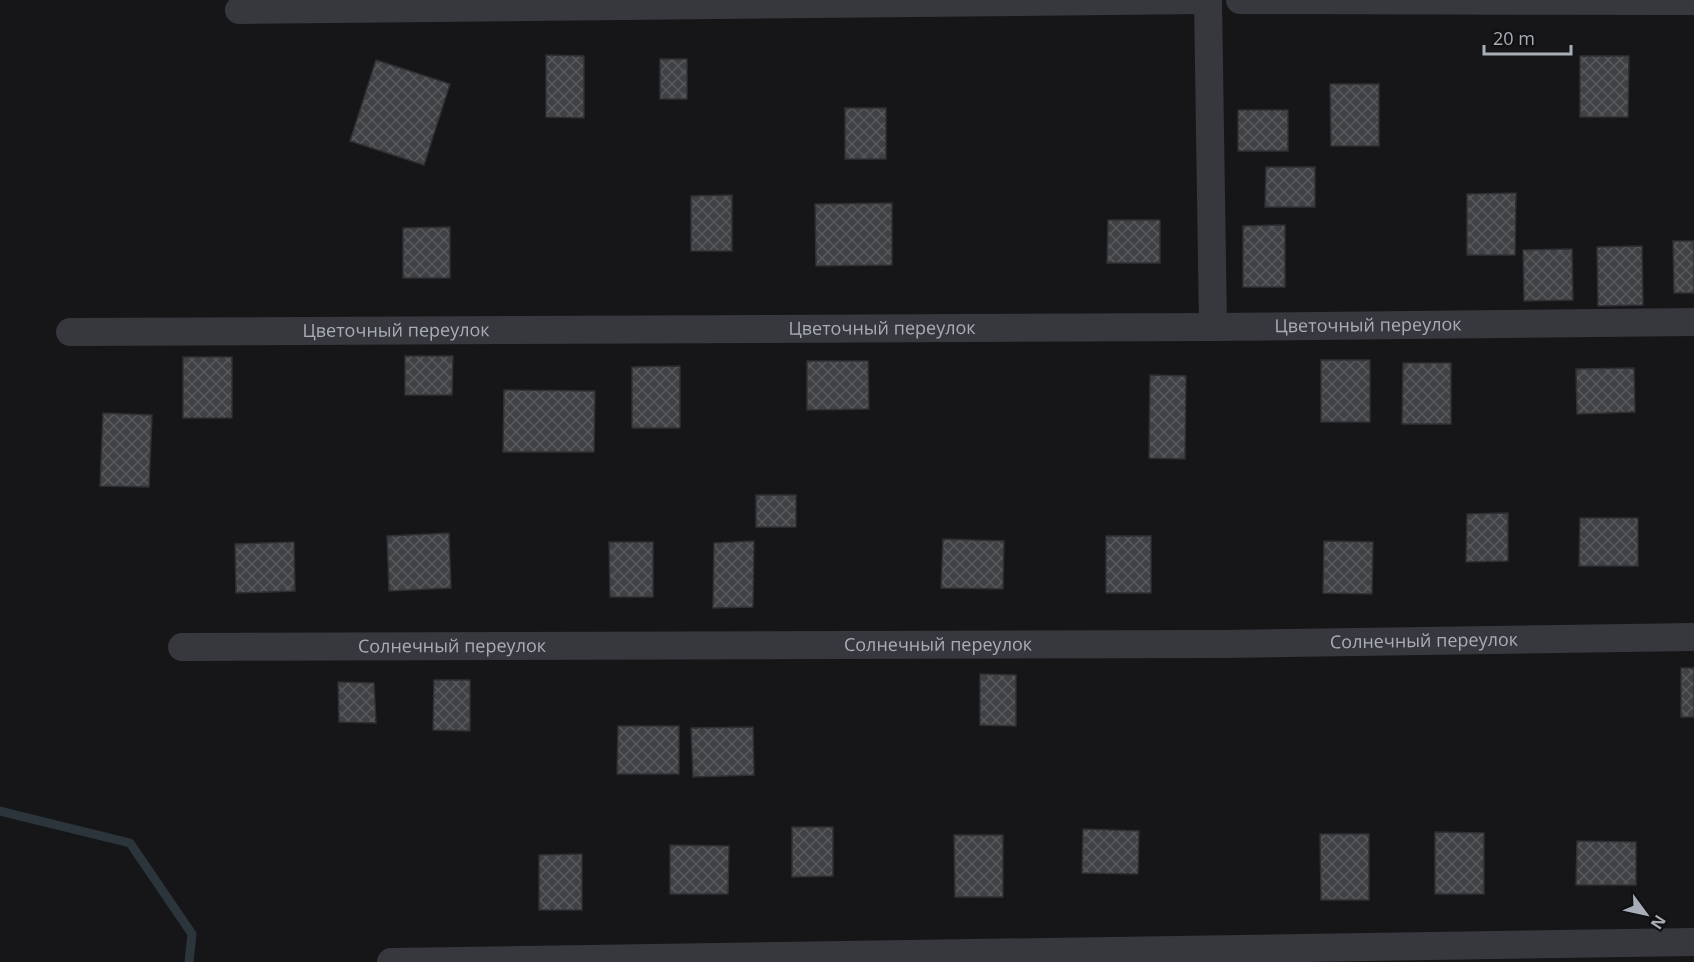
<svg xmlns="http://www.w3.org/2000/svg" width="1694" height="962" font-family="'Open Sans',sans-serif">
<style>
.lines{fill:none;stroke-linecap:round;stroke-linejoin:round}
.stream{stroke:#2c353c;stroke-width:9}
.building{fill:url(#building-cross-hatch);stroke:#303034;stroke-width:1.5}
.minor{stroke:#37383d;stroke-width:28}
.labels{text-anchor:middle;stroke-width:6;stroke-linejoin:round;paint-order:stroke}
.street-label{font-size:18px;fill:#a8adb8;stroke:#111113}
</style>
<defs>
<pattern id="building-cross-hatch" width="8" height="8" patternUnits="userSpaceOnUse" patternTransform="scale(1.5)"><rect width="8" height="8" fill="#404145"/><path d="M0 0l8 8M0 8l8-8" fill="none" stroke="#595a5e"/></pattern>
</defs>
<rect width="100%" height="100%" fill="#161618"/>
<g class="lines">
<polyline class="stream" points="0,811 130,843 192,934 189,962"/>
</g>
<g class="building">
<polygon points="546,55 584,56 584,118 546,117"/>
<polygon points="1580,56 1629,56 1628,117 1580,117"/>
<rect x="660" y="59" width="27" height="40"/>
<polygon points="376,60 450,84 424,165 350,141"/>
<polygon points="1330,84 1379,84 1379,146 1331,146"/>
<rect x="845" y="108" width="41" height="51"/>
<rect x="1238" y="110" width="50" height="41"/>
<polygon points="1266,167 1315,167 1315,207 1265,207"/>
<polygon points="1516,193 1515,255 1467,255 1467,194"/>
<polygon points="732,195 732,251 691,251 691,196"/>
<polygon points="892,203 892,265 816,266 815,204"/>
<polygon points="1108,220 1160,220 1160,263 1107,263"/>
<polygon points="1285,225 1285,287 1243,287 1243,226"/>
<polygon points="450,227 450,278 403,278 403,228"/>
<polygon points="1673,241 1694,241 1694,293 1674,293"/>
<polygon points="1642,246 1643,305 1598,306 1597,247"/>
<polygon points="1572,249 1573,300 1524,301 1523,250"/>
<polygon points="405,356 453,356 452,395 405,395"/>
<rect x="183" y="357" width="49" height="61"/>
<rect x="1321" y="360" width="49" height="62"/>
<polygon points="807,361 868,361 869,409 807,410"/>
<polygon points="1403,363 1451,363 1451,424 1402,424"/>
<polygon points="680,366 680,428 632,428 632,367"/>
<polygon points="1634,368 1635,412 1577,414 1576,369"/>
<polygon points="1150,375 1186,376 1185,459 1149,458"/>
<polygon points="504,390 595,391 594,452 503,452"/>
<polygon points="103,413 152,415 149,487 100,486"/>
<rect x="756" y="495" width="40" height="32"/>
<polygon points="1508,513 1508,561 1466,562 1467,514"/>
<polygon points="1580,518 1638,518 1638,566 1579,566"/>
<polygon points="449,533 451,588 389,591 387,536"/>
<rect x="1106" y="536" width="45" height="57"/>
<polygon points="943,539 1004,541 1003,589 941,588"/>
<polygon points="754,541 753,607 713,608 714,543"/>
<polygon points="1324,541 1373,542 1372,594 1323,593"/>
<polygon points="294,542 295,591 236,593 235,544"/>
<polygon points="609,542 653,542 653,597 610,597"/>
<rect x="1681" y="668" width="13" height="49"/>
<polygon points="980,674 1016,675 1016,726 980,725"/>
<polygon points="434,680 470,680 470,731 433,730"/>
<polygon points="338,682 374,683 376,723 339,722"/>
<polygon points="618,726 679,726 679,774 617,774"/>
<polygon points="753,727 754,775 693,777 691,728"/>
<polygon points="792,827 833,827 833,876 792,877"/>
<polygon points="1083,829 1139,831 1138,874 1082,873"/>
<polygon points="1435,832 1484,833 1484,894 1435,894"/>
<polygon points="1320,834 1369,834 1369,900 1321,900"/>
<polygon points="954,835 1003,835 1003,897 955,897"/>
<polygon points="1577,841 1636,842 1636,885 1576,885"/>
<polygon points="670,845 729,846 728,894 670,894"/>
<polygon points="582,854 582,910 539,910 539,855"/>
</g>
<g class="lines">
<g class="minor">
<polyline points="1208,0 1213,327"/>
<polyline points="1240,0 1694,1"/>
<polyline points="239,10 1202,0"/>
<path id="s1" d="M70,332L1213,327L1694,322"/>
<path id="s2" d="M182,647L1224,644L1694,637"/>
<polyline points="391,962 1694,942"/>
</g>
</g>
<g class="labels">
<g class="street-label">
<text dy="6" stroke="none"><textPath href="#s1" startOffset="1298">Цветочный переулок</textPath></text>
<text dy="6" stroke="none"><textPath href="#s1" startOffset="812">Цветочный переулок</textPath></text>
<text dy="6" stroke="none"><textPath href="#s1" startOffset="326">Цветочный переулок</textPath></text>
<text dy="6" stroke="none"><textPath href="#s2" startOffset="1242">Солнечный переулок</textPath></text>
<text dy="6" stroke="none"><textPath href="#s2" startOffset="756">Солнечный переулок</textPath></text>
<text dy="6" stroke="none"><textPath href="#s2" startOffset="270">Солнечный переулок</textPath></text>
</g>
</g>
<g transform="translate(1646 914) rotate(123)" stroke="#111113" stroke-width="4.5" paint-order="stroke">
<path d="M0-4.5L10 22L0 15L-10 22Z" fill="#a8adb8"/>
<text y="-9" font-size="16" font-weight="bold" text-anchor="middle" fill="#a8adb8">N</text>
</g>
<path d="M1484 45v9h87v-9" fill="none" stroke="#a8adb8" stroke-width="3"/>
<text x="1493" y="45" font-size="18" fill="#a8adb8" stroke="#111113" stroke-width="4.5" paint-order="stroke">20 m</text>
</svg>
